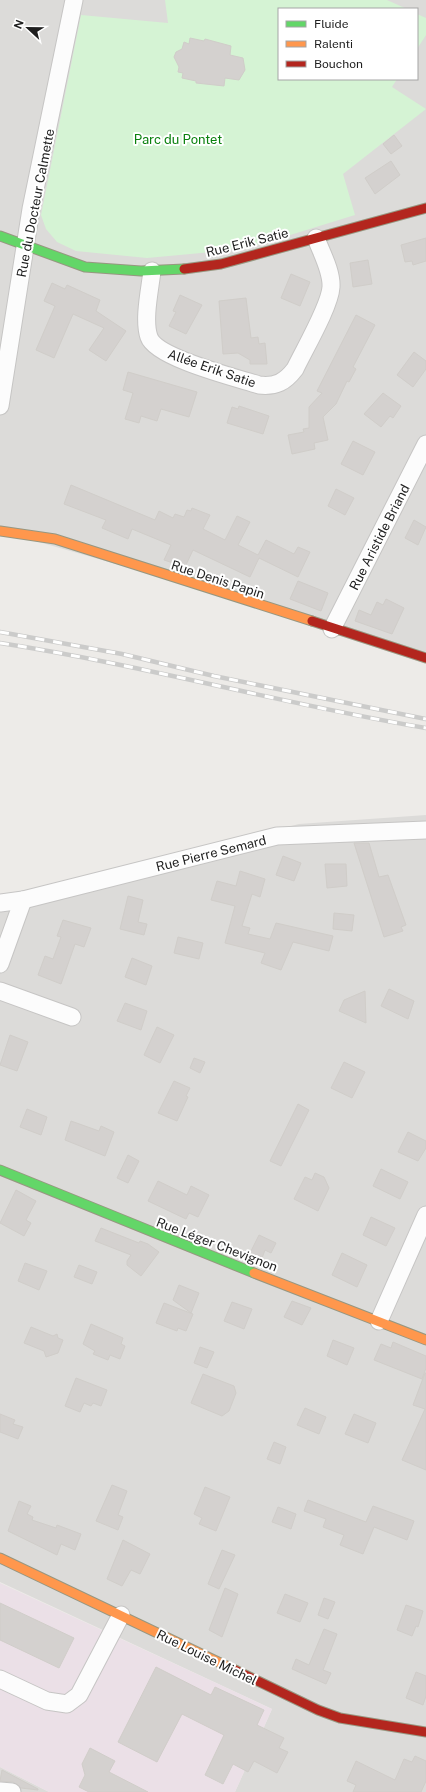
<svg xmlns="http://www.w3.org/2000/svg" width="426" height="1792" font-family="'Public Sans',sans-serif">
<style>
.residential{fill:#dcdbd9;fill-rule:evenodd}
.industrial{fill:#ebe0e7}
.park{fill:#d5f3d4}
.building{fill:#d4d1cf;stroke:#d0cdc9}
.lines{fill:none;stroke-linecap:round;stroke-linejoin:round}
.street-casing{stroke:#c6c5c4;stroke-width:19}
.fast-casing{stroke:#979780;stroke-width:11}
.slow-casing{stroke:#979780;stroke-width:11}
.jam-casing{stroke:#979780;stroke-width:11}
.street{stroke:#fcfcfc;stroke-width:17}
.fast{stroke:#63d668;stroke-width:9}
.slow{stroke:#ff974d;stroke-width:9}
.jam{stroke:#b3261e;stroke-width:9}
.rail-casing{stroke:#cbcbca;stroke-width:4.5}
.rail{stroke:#fff;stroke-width:3;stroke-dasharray:9;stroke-linecap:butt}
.labels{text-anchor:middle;stroke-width:4;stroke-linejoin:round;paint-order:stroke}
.park-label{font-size:13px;fill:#0a810e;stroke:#fff}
.street-label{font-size:13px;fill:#1f1f1f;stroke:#fff}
</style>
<rect width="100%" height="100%" fill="#edebe8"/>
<g class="residential">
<path d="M0,0H426V652L0,531ZM279,9H417V79H279Z"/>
<polygon points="426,815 426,1792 235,1792 272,1709 0,1582 0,900 299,824"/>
<polygon points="0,1767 49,1792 0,1792"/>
</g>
<polygon class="industrial" points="0,1583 272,1709 235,1792 49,1792 0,1767"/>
<g class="park">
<polygon points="165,0 387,0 407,9 279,9 279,79 397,79 392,87 426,109 343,174 355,215 261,244 212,252 147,258 76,251 57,242 46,229 41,215 81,15 168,23"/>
<polygon points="417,14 426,18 426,35 417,49"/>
</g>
<g class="building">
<polygon points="190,38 204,41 205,39 231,46 230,55 243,58 245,70 239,80 225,78 224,86 196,83 196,81 182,78 183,73 178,72 179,67 174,57 176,52 182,49 184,42 189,44"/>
<polygon points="394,135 402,146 391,154 383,144"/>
<polygon points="391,161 400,175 375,194 365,178"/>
<polygon points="426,238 426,261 413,265 412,261 405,262 401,245"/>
<polygon points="368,260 372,284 353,287 350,263"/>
<polygon points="291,274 310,282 300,306 281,298"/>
<polygon points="52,283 65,289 67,285 100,300 96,311 126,331 106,361 89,350 104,328 73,314 54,358 36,350 55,306 44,301"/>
<polygon points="180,295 202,305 186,334 169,326 176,312 173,311"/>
<polygon points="246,298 251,338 258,337 259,344 265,343 267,364 250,364 250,360 238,353 223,354 219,301"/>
<polygon points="356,315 375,325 353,367 356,369 349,382 347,381 336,404 323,417 328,440 314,443 315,449 292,454 288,435 304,432 303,429 309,428 309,407 322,393 317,391"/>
<polygon points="414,352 426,361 426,369 413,387 397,375"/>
<polygon points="128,372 197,392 189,417 161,409 157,421 141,416 139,423 125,419 133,393 123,390"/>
<polygon points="383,393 401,406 393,418 390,416 381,427 364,414"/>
<polygon points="239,406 269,416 263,434 227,423 232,407 238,409"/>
<polygon points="353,441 375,452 363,475 341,464"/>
<polygon points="71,485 155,520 159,511 173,518 175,514 184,517 187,510 191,511 192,508 210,515 203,529 225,540 237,516 250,522 238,545 258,555 266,540 294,554 298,547 310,552 298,577 259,558 250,577 193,550 185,567 164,560 171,545 132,529 128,539 102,528 106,520 64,504"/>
<polygon points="336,489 354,498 345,515 328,506"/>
<polygon points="414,520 426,527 418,545 405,538"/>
<polygon points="298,581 328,593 321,611 290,599"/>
<polygon points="386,599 404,608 392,634 355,621 359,610 371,615 377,602 383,605"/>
<polygon points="354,843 369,843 379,877 388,875 406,925 401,927 403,931 384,937"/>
<polygon points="283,856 301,863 294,881 276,875"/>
<polygon points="325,864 346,864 347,886 327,888"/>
<polygon points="240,871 265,879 260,897 252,894 242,926 250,928 248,934 270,939 276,923 333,936 329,951 293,942 281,970 261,963 265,953 225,943 235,906 211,900 217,881 236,886"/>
<polygon points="128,896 143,900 138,922 147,924 144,935 120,929"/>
<polygon points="334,913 354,915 352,931 333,929"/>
<polygon points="63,920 91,928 84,947 75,944 61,984 38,975 45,956 53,959 61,937 57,936"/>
<polygon points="178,937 203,943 199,959 174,953"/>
<polygon points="132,958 152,966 146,985 125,977"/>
<polygon points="389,989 414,1001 408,1019 381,1006"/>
<polygon points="365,991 366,1023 339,1011 344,1000"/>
<polygon points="125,1003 147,1011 141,1030 117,1021"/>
<polygon points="157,1027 174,1035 160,1063 144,1055"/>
<polygon points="10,1035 28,1042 17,1071 0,1065"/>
<polygon points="194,1058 205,1062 200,1073 190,1068"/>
<polygon points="344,1062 365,1072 352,1098 331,1088"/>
<polygon points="174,1081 190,1088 186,1096 188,1097 177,1121 158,1113"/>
<polygon points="298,1104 309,1110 281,1166 270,1161"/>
<polygon points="27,1109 47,1117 41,1135 20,1127"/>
<polygon points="71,1121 99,1131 101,1126 114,1132 105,1156 65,1140"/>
<polygon points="408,1132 426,1141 426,1148 418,1161 398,1152"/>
<polygon points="128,1155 139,1161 128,1183 117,1178"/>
<polygon points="381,1169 408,1182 400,1199 373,1186"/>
<polygon points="315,1173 324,1177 329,1188 318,1211 294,1199 305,1177 312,1180"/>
<polygon points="158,1181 187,1195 191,1186 209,1195 198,1217 189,1213 186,1219 148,1201"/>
<polygon points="16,1190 36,1201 26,1220 31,1223 24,1236 0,1223"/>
<polygon points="371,1217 395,1228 386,1246 363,1235"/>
<polygon points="101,1228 139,1243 140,1241 148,1244 159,1252 141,1276 127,1265 127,1261 131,1255 95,1241"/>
<polygon points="259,1235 276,1243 271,1253 265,1250 262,1258 250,1253"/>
<polygon points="342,1253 367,1265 357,1287 332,1275"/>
<polygon points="25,1263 47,1271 39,1290 18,1281"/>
<polygon points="79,1265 97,1272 92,1284 74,1277"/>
<polygon points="179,1285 199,1293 191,1313 173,1300"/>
<polygon points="292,1301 311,1308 302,1325 284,1317"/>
<polygon points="232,1302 252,1309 244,1329 224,1321"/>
<polygon points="164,1303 193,1314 186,1331 178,1328 177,1331 156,1323"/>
<polygon points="91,1324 123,1338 121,1344 125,1346 120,1359 110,1355 108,1360 93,1354 95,1351 83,1344"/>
<polygon points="31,1327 53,1336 57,1334 58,1338 63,1340 58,1353 46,1357 44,1351 24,1343"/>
<polygon points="333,1340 354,1348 347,1365 327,1356"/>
<polygon points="393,1342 426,1356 426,1368 422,1379 374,1360 381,1344 391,1348"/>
<polygon points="200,1347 214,1352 207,1368 194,1363"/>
<polygon points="425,1373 426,1373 426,1470 402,1460 425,1409 413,1405"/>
<polygon points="203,1374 234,1386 236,1393 229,1411 222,1416 191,1403"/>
<polygon points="76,1378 107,1390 101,1406 93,1403 91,1406 84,1403 80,1412 65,1406"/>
<polygon points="305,1408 326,1417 319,1434 297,1425"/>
<polygon points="0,1414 15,1420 13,1424 23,1427 18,1439 0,1432"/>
<polygon points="354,1414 376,1423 368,1443 345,1434"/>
<polygon points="274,1442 286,1447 280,1464 267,1459"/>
<polygon points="112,1485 127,1491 118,1515 123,1517 118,1530 96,1521"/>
<polygon points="205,1487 230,1497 216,1531 199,1524 202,1518 194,1514"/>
<polygon points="308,1500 366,1522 373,1506 414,1521 407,1540 374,1527 363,1554 340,1545 344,1535 323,1527 326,1519 304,1511"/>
<polygon points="19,1501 31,1506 27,1514 33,1517 32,1520 56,1528 57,1525 81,1534 75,1550 61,1544 57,1555 8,1531"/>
<polygon points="278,1507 296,1514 291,1529 272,1522"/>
<polygon points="123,1540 150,1554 140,1574 131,1570 122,1586 107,1579"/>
<polygon points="222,1550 235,1555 219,1589 208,1584"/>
<polygon points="225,1588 238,1594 222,1637 209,1630"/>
<polygon points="285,1594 308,1603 300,1622 277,1613"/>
<polygon points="324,1598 335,1602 328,1619 318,1615"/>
<polygon points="0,1603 74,1638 59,1668 0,1640"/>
<polygon points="406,1605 423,1611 418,1627 416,1626 412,1636 397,1630"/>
<polygon points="324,1629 337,1634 323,1670 331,1673 326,1684 292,1669 296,1659 309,1665"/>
<polygon points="156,1667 211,1695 215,1687 264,1710 257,1725 284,1738 279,1748 288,1752 277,1773 254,1761 248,1772 233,1764 223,1784 205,1775 224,1735 182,1714 157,1762 118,1742"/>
<polygon points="416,1672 426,1676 426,1696 423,1705 406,1698"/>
<polygon points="90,1748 115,1761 109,1772 148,1792 89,1792 79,1787 85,1775 82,1764"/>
<polygon points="415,1756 426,1761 426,1781 421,1792 353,1792 356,1785 347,1781 356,1761 395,1780 404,1759 412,1762"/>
<polygon points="2,1770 38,1789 38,1790 21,1788 13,1782 0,1781"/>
</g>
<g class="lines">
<defs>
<g id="street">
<path d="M152,271C150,289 143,320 149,337C156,358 237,378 259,385C276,387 285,382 295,369C304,350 330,306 331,287C332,271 321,252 316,238"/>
<polyline points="0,406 31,209 74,0"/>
<polyline points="332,629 426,444"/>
<polyline points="0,903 23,900 277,836 426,830"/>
<polyline points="0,964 23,900"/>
<polyline points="0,991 72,1017"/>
<polyline points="379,1321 426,1215"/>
<polyline points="0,1679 47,1701 67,1704 79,1695 121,1615"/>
<polyline points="0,1791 12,1792"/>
</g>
<g id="fast">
<polyline points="0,236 85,267 141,271 184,269"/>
<polyline points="0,1170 254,1273"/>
</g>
<g id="slow">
<polyline points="0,531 55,539 312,621"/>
<polyline points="254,1273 426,1340"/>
<polyline points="0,1558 235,1670"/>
</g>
<g id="jam">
<polyline points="184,269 221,264 426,208"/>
<polyline points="312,621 426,658"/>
<polyline points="235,1670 318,1710 340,1718 426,1732"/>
</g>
</defs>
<use href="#street" class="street-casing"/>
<use href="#fast" class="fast-casing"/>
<use href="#slow" class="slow-casing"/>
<use href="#jam" class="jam-casing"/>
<use href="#street" class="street"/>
<use href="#fast" class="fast"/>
<use href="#slow" class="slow"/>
<use href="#jam" class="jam"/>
<defs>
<g id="rail">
<polyline points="0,632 122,654 214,676 426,719"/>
<path d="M0,643C143,665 283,704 426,728"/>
</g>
</defs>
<use href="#rail" class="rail-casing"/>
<use href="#rail" class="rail"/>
</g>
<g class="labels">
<g class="park-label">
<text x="178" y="144">Parc du Pontet</text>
</g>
<g class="street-label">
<text transform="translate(35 203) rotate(-79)" y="5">Rue du Docteur Calmette</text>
<text transform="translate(247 242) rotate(-14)" y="5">Rue Erik Satie</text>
<text transform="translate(212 368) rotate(19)" y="5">Allée Erik Satie</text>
<text transform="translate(379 537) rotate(-63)" y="5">Rue Aristide Briand</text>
<text transform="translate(218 579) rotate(18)" y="5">Rue Denis Papin</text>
<text transform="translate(211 853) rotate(-14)" y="5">Rue Pierre Semard</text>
<text transform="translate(217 1244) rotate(21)" y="5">Rue Léger Chevignon</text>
<text transform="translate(207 1657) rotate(26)" y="5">Rue Louise Michel</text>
</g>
</g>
<rect x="278" y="8" width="140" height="72" fill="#ffffff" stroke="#a5a5a5"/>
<rect x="286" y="21" width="20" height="6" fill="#63d668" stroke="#a5a5a5"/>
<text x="314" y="28" font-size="12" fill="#1f1f1f">Fluide</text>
<rect x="286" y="41" width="20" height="6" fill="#ff974d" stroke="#a5a5a5"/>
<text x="314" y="48" font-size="12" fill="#1f1f1f">Ralenti</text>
<rect x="286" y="61" width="20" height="6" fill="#b3261e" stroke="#a5a5a5"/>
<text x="314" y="68" font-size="12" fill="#1f1f1f">Bouchon</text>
<g transform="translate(28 28) rotate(292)" stroke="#ffffff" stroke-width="3" paint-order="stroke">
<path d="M0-3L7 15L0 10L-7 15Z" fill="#1f1f1f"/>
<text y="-6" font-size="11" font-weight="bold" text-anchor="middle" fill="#1f1f1f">N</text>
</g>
</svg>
